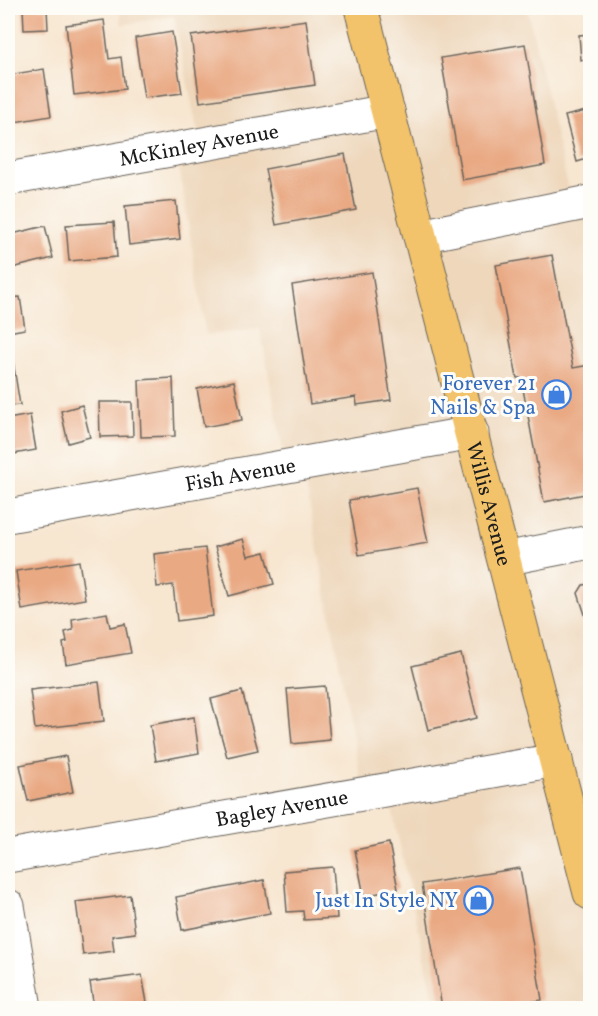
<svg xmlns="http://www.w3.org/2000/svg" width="598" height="1016" font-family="Vollkorn,serif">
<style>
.built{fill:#eed7bb}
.building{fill:#e9a983}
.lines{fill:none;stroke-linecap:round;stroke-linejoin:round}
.minor-casing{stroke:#69635b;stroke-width:35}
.major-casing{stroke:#69635b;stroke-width:35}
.minor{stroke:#fff;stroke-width:33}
.major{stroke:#f2c36a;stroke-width:33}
.labels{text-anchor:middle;stroke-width:6;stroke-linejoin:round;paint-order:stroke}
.street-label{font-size:21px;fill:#1c1c1c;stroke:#fdfcf7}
.shop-label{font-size:21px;fill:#366cbe;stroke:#fdfcf7;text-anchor:end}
</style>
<rect width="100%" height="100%" fill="#fdfcf7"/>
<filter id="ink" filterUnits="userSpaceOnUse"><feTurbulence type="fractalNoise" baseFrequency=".0167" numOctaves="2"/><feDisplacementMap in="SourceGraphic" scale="12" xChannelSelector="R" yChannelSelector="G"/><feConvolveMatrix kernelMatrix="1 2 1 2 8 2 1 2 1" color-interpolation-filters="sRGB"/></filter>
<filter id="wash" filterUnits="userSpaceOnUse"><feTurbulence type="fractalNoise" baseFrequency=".008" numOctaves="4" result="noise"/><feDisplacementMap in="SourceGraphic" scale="24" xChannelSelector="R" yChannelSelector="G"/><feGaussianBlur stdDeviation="1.35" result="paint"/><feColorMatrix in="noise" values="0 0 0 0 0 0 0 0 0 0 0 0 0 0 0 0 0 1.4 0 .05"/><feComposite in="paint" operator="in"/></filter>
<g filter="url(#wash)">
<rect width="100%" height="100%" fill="#f7e6d0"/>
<polygon class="built" points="120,8 527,8 572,205 590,203 590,1008 436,1008 387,787 363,791 302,464 286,466 260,329 206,335 176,148 200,143 174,16 122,25"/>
<g id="blocks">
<g class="building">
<polygon points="23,8 47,8 48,29 24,30"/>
<polygon points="104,20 109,59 121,57 125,89 74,95 66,25"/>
<polygon points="306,20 315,85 200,102 191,36"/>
<polygon points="172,32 182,93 144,98 135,38"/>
<polygon points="590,34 590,59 581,60 579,35"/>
<polygon points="525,44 545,165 462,180 441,58"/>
<polygon points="44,69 51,116 15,122 8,75"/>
<polygon points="590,110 590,158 577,162 565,116"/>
<polygon points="345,154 356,210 276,225 265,169"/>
<polygon points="176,201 180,239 129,245 125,206"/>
<polygon points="114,222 117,257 69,261 66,225"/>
<polygon points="45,226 53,258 8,269 8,235"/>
<polygon points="552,255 573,368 590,365 590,493 544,502 521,378 517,378 496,265"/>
<polygon points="372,272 391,400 357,405 356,397 310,404 292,285"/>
<polygon points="20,297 25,329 8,332 8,298"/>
<polygon points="12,355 20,405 8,406 8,356"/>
<polygon points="173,378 175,436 141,437 139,380"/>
<polygon points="234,381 242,420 204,427 197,389"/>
<polygon points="99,402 132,402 133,436 100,437"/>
<polygon points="82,405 90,437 68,443 61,411"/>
<polygon points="30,415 36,450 8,455 8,419"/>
<polygon points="417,488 428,543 359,555 349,500"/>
<polygon points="243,539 248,556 265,552 274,584 229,596 215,547"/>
<polygon points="205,548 213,616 177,621 173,585 157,587 154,554"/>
<polygon points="79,561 85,599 22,610 16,571"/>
<polygon points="590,584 590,630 578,593 583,585"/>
<polygon points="107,613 110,627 125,624 131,653 66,664 63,643 67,642 65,632 73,630 72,619"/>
<polygon points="461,654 477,718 428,730 412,666"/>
<polygon points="99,682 104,721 35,729 30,690"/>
<polygon points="325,686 330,740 292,744 287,689"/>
<polygon points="242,691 258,750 227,757 211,699"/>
<polygon points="194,717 199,753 156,761 150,725"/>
<polygon points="66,756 73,792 28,801 20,765"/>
<polygon points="389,843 398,889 364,896 355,850"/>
<polygon points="333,867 337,918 304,920 303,911 287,912 284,871"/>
<polygon points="520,868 542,1000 491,1008 442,1008 422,884"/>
<polygon points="264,880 270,913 182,930 176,897"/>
<polygon points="130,895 135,933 112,936 114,951 83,955 76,902"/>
<polygon points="142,975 148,1008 94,1008 90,982"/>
</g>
</g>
</g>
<g filter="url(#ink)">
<use href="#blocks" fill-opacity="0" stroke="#69635b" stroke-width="1.5"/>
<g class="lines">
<defs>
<g id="minor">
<path id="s1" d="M8,179L388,111"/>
<polyline points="420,236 590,202"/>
<path id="s2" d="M8,516L472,433"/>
<polyline points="504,559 590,542"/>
<path id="s3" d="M8,856L556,760"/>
<polyline points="8,906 25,1008"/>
</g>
<g id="major">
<path id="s4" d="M361,8L590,893"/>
</g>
</defs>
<use href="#minor" class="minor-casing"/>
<use href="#major" class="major-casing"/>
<use href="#minor" class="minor"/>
<use href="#major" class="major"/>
</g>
</g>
<defs>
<symbol id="shop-ring" viewBox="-11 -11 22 22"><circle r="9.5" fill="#fdfcf7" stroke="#3f7fe0" stroke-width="1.5"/><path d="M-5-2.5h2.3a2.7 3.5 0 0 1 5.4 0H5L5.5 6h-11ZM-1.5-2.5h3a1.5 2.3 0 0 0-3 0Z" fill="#3f7fe0"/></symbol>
</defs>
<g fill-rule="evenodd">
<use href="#shop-ring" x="540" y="378" width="33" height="33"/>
<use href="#shop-ring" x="462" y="884" width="33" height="33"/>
</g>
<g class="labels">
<g class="street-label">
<text dy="7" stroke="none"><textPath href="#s1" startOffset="194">McKinley Avenue</textPath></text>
<text dy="7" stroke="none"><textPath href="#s2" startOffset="236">Fish Avenue</textPath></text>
<text dy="7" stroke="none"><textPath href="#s4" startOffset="512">Willis Avenue</textPath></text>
<text dy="7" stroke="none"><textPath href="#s3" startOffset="278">Bagley Avenue</textPath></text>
</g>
<g class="shop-label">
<text x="536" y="390">Forever 21<tspan x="536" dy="24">Nails &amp; Spa</tspan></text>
<text x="458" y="907">Just In Style NY</text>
</g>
</g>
<rect width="598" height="1016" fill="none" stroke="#fdfcf7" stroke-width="30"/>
</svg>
